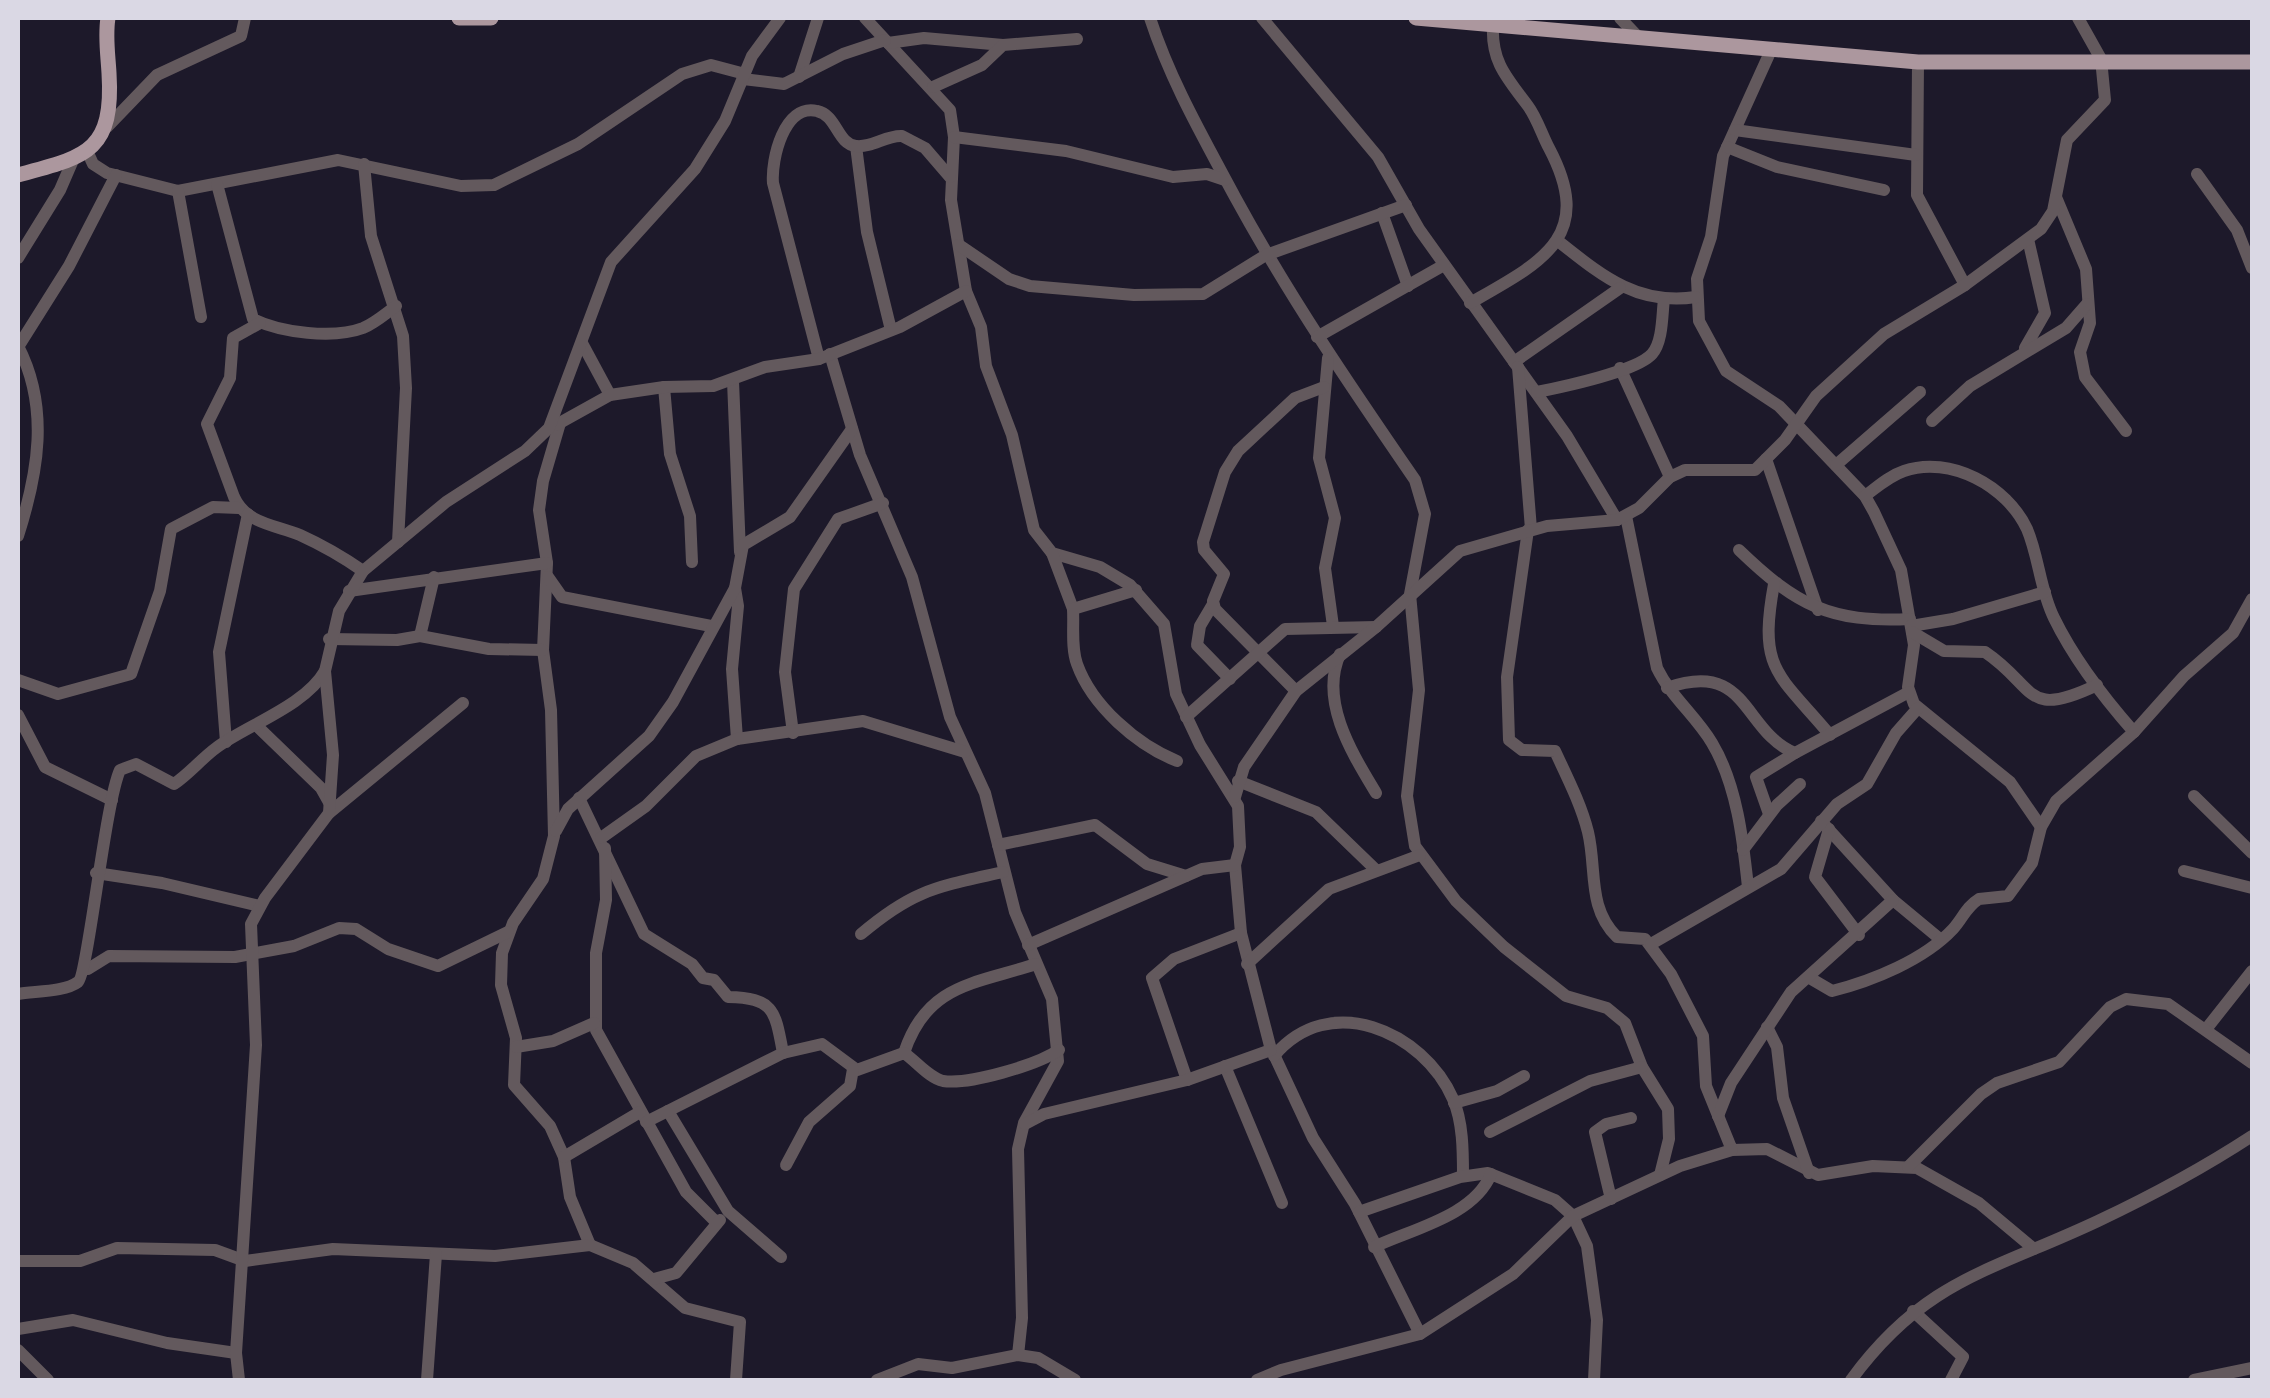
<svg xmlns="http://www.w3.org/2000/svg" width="2270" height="1398" font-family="Figtree,sans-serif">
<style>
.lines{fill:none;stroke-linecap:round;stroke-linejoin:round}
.minor{stroke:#63595d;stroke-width:12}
.major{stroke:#ac979e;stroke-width:15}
</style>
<rect width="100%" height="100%" fill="#1d192a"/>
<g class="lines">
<g class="minor">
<polyline points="865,18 950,110 954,137 951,200 966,291 981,327 986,366 1012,435 1034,530 1052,553 1100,567 1130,585 1164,624 1176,694 1200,745 1238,806 1240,847 1235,865 1241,933 1270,1046 1313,1138 1355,1204 1420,1334"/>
<path d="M1150,18C1171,82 1203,137 1235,197C1289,296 1351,387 1415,480L1425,514L1410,594L1419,690L1407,796L1415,846L1456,901L1504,947L1566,996L1607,1008L1625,1023L1642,1067L1668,1109L1669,1139L1660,1175"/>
<polyline points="1262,18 1378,157 1419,229 1567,436 1617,520"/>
<polyline points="1620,18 1639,38"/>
<polyline points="888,43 924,38 1003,45"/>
<polyline points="1772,48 1723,156 1711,237 1697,279 1699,321 1726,371 1779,406 1865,496 1874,512 1901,570 1914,645 1908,687 1914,704 2010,782 2041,827"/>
<polyline points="1918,62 1917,195 1965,285"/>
<polyline points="799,77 818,18"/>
<polyline points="743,79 784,84 843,54 885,40"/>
<polyline points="933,87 982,65 1003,45 1077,39"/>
<polyline points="107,127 157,75 241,36 245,18"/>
<polyline points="1735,130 1916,155"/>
<polyline points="954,137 1066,151 1173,177 1207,174 1225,180"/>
<polyline points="856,146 867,232 891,330"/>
<polyline points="1727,147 1777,167 1884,190"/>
<polyline points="88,153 93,164 107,173 178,191 338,160 461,186 494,185 578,144 682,74 711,65 745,74"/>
<polyline points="364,164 371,236 403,336 406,388 398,542"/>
<polyline points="2197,174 2237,230 2252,268"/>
<path d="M217,184L253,319C281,333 334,339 363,328C375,323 385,314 396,306"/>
<polyline points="178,191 201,317"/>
<polyline points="2056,197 2086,269 2090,323 2080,352 2085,377 2126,431"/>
<polyline points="1382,213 1408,286"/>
<path d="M1558,241C1601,275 1637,306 1696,297"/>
<polyline points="959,245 1009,279 1030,286 1134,295 1203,294 1266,255 1406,205"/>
<polyline points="18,258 60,190 73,160"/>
<path d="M1470,303C1542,262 1596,237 1549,148C1542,135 1537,118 1528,106C1507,78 1491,62 1493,25"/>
<path d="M260,323L233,338L230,378L207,424L234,497C246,524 276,525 300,535C322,545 343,557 363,571"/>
<polyline points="1317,337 1444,265"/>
<polyline points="582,343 610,395"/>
<path d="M18,346C50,408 38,473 18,536"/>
<polyline points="18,347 69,266 116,175"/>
<polyline points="2025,348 2045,313 2028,239"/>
<polyline points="830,354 860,455 912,577 950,717 985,793 1015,912 1052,999 1058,1061 1024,1123 1018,1149 1022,1318 1018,1355"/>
<polyline points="1328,358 1319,458 1335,518 1325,568 1333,626"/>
<path d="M819,359L773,183C771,160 784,103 817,111C837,115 837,144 856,146C872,148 886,135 902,136L925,148L950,177"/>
<polyline points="1514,362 1620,288"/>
<polyline points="1518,367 1531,529"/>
<polyline points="1620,368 1670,477"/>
<polyline points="733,381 740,552"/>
<polyline points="664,387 670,454 690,516 692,562"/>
<path d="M1537,392C1562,387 1637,371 1652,354C1663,342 1662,314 1664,299"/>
<polyline points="1932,421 1970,386 2066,328 2087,304"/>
<polyline points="560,423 543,481 539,510 547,563 543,650 551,710 554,836 543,879 513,923 502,953 501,985 516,1038 514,1085 550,1126 564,1157 570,1197 590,1245"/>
<polyline points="556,425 610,395 664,387 713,386 765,367 819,359 900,327 966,291"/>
<polyline points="1766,459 1818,610"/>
<polyline points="1836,465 1920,392"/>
<path d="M1865,496C1877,487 1889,476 1904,471C1950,455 2007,486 2027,529C2039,557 2040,590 2054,618C2074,659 2104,698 2134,732"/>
<path d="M1626,516L1657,668C1671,697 1696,716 1712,743C1737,785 1743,840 1748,887"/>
<path d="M1528,530L1507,677L1509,740L1522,750L1555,751C1567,777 1581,804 1588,832C1597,869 1587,908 1617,937L1645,939L1671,974L1703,1036L1706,1086L1732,1150L1767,1149L1818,1175L1873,1166L1917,1168L1979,1203L2034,1249"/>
<path d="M1739,550C1796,605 1830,623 1910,619"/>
<polyline points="1052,553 1073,609"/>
<polyline points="548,577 562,597 711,626"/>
<path d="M1774,584C1758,671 1778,673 1830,735"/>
<polyline points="735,588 738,606 732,669 737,739"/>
<path d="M1136,590L1073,609C1074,626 1071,648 1077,664C1092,706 1137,745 1177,761"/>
<polyline points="349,591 547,563"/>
<polyline points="1213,604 1200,626 1197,645 1230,679"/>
<polyline points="1911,626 1953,619 2045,592"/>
<path d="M1912,632L1944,651L1985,652C2037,687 2024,720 2097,685"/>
<polyline points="420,636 434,577"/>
<polyline points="329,639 397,640 420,636 489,649 543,650"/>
<path d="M1340,654C1319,701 1352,753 1376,793"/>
<polyline points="18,680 58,694 131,674 160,591 171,529 213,507 239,508"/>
<path d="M1667,688C1749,659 1742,731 1795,753L1909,692"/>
<polyline points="1296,691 1215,609 1213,601 1224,574 1204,550 1203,542 1225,472 1238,451 1295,398 1324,387"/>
<polyline points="18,715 45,767 112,800"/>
<polyline points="1186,717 1285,629 1376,627"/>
<polyline points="257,726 321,788 330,804"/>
<polyline points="793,733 785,672 794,589 838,519 883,503"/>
<polyline points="226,742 219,652 248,514"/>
<polyline points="1238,781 1316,812 1376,870"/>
<polyline points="2194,796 2252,853"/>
<polyline points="1235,797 1244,767 1296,691 1376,627 1460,551 1547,526 1617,520 1639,508 1670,477 1685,470 1755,470 1785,440 1816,396 1884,334 1965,285 2041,229 2053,211 2067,140 2105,100 2101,59 2078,18"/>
<path d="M579,798L644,934L692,964L703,978L714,980L728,997C774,998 775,1010 783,1053"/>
<polyline points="329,813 463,703"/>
<polyline points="1769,814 1756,777 1795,753"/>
<polyline points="1821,821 1893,900 1940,939"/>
<polyline points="1829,829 1815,877 1859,935"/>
<polyline points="556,831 568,809 649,736 673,702 735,588 743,545 790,517 852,429"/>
<polyline points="601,838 646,806 696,756 737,739 863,721 965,752"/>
<polyline points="998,845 1095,825 1147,864 1186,876"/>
<polyline points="605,848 606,900 596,953 596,1030 686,1192 717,1223"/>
<polyline points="1743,850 1777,805 1800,784"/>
<polyline points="2184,871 2252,888"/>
<polyline points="96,873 162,883 260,906"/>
<path d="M861,934C914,889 937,887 1003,872"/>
<polyline points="1651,944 1781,869 1837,804 1867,784 1896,733 1918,708"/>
<polyline points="1028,945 1202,869 1235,865"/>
<polyline points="1247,964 1329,889 1420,855"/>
<polyline points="88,969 109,956 235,957 294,946 339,928 356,929 388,949 438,966 508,932"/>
<path d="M1808,977L1832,991C1872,981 1924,960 1953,929C1963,918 1966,907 1979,899L2008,896L2032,863L2041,827L2056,801L2134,732L2184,676L2233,633L2252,599"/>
<path d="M18,994C34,991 65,992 78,982C88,974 105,803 120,770L136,764L174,784C189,774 201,759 216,748C247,725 305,706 325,671"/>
<polyline points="1767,1027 1777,1047 1783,1098 1809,1173"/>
<polyline points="2207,1028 2252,971"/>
<polyline points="516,1047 553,1041 594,1023"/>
<path d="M904,1053C927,983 976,984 1036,964"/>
<path d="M1274,1056C1329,990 1423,1031 1453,1099C1463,1122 1463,1151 1463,1176"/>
<polyline points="1225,1066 1282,1203"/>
<polyline points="1187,1080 1152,978 1174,959 1241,933"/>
<polyline points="1454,1103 1497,1091 1524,1076"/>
<polyline points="668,1111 728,1211 781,1257"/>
<polyline points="1718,1116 1731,1083 1791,992 1893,900"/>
<path d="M646,1122L783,1053L822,1044L857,1070L904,1053C916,1061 929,1078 943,1081C969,1085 1037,1065 1059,1050"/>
<polyline points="1025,1124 1044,1114 1187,1080 1271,1050"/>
<polyline points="1490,1132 1590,1081 1642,1067"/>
<polyline points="564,1157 640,1112"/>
<polyline points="786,1165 809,1122 850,1086 853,1069"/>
<polyline points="1908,1167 1981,1094 1997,1083 2059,1062 2110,1007 2126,999 2168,1004 2252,1063"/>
<polyline points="1611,1199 1595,1132 1606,1124 1631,1118"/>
<polyline points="1359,1212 1460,1177 1488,1173 1555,1200 1573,1216 1587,1246 1597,1320 1594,1380"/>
<path d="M1374,1247C1412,1229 1474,1216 1491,1174"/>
<polyline points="18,1261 80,1261 117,1248 215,1250 245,1261 333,1249 495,1256 590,1245 633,1263 685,1308 740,1322 736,1380"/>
<polyline points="654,1279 676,1273 720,1220"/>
<polyline points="1913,1311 1963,1357 1951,1380"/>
<polyline points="18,1329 73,1320 167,1343 236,1353"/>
<polyline points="18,1350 48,1380"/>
<polyline points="239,1380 236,1353 256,1045 251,924 265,898 329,813 333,755 325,671 339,611 363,571 446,502 525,451 549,428 611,262 695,169 725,121 752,56 780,18"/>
<polyline points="427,1380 436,1254"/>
<polyline points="877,1380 918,1364 952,1368 1018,1355 1038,1358 1075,1380"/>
<polyline points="1257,1380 1281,1370 1420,1334 1513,1274 1573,1216 1680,1166 1732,1150"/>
<path d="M1851,1380C1925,1279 1992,1271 2098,1221C2151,1196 2203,1168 2252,1136"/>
<polyline points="2194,1380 2252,1368"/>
</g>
<g class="major">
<polyline points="459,18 491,18"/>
<polyline points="1416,18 1918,62 2252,62"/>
<path d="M18,175C85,157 114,153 109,73C108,55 105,36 108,18"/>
</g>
</g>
<rect width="2270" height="1398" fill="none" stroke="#dad8e4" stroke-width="40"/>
</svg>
